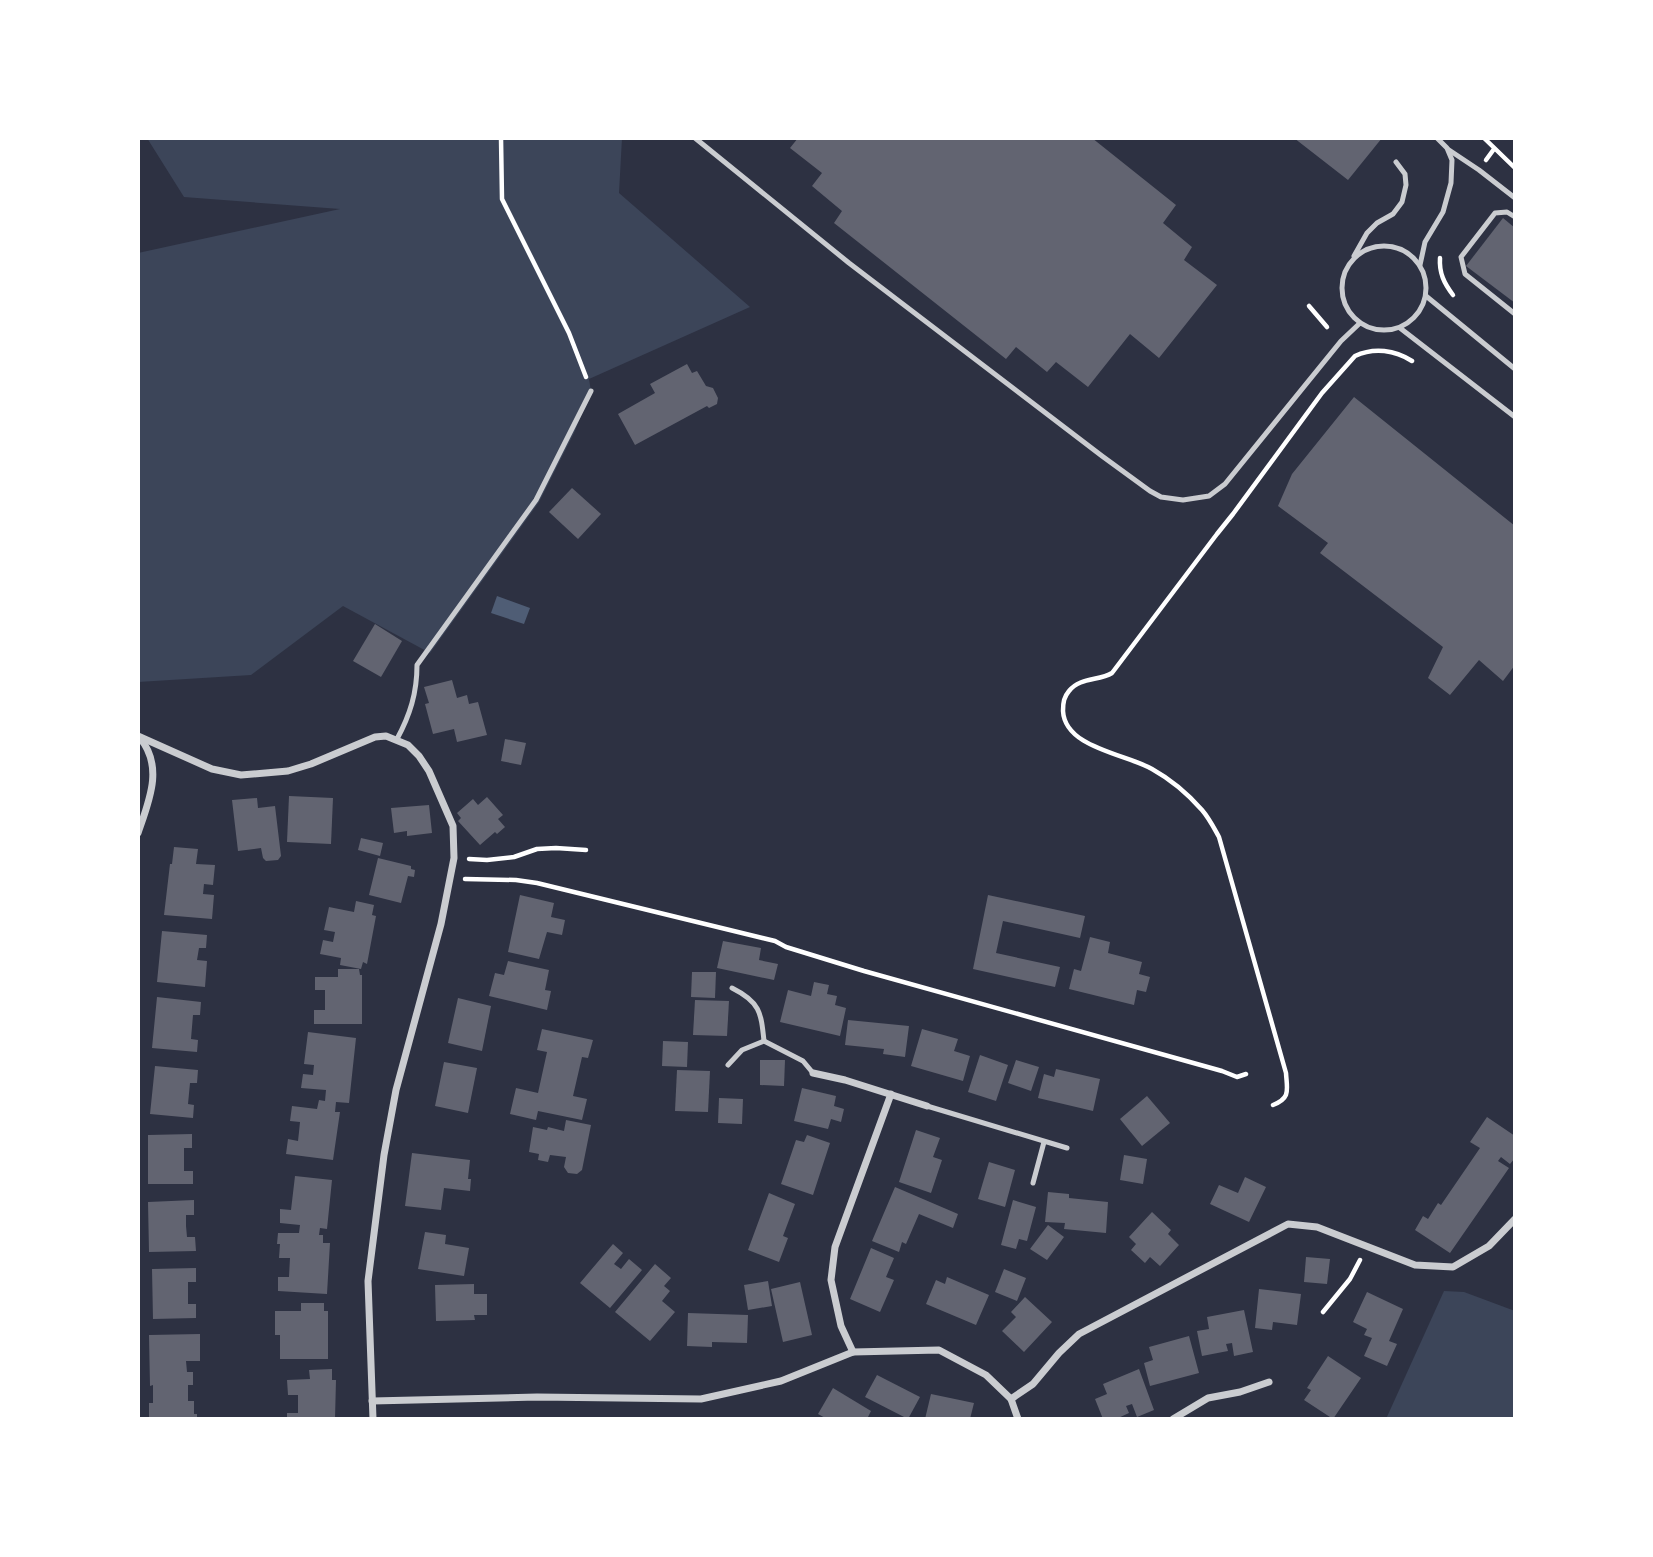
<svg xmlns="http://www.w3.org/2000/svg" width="1653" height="1557" font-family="Inter,sans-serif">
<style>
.green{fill:#3c4559}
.water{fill:#4f5d75}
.building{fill:#626471}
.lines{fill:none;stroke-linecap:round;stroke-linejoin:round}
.path{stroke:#fff;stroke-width:4.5}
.service{stroke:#caccd0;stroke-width:5}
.minor{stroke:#caccd0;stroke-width:7}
</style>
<rect width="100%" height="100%" fill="#2d3142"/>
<g class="green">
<polygon points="147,138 622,138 619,193 750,307 589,379 591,391 574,433 539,502 430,653 343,606 251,675 138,682 138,253 340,209 184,197"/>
<polygon points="1444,1291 1464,1292 1515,1311 1515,1419 1386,1419"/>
</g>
<polygon class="water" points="497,596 530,608 524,624 491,613"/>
<g class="building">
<polygon points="798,138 1092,138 1176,205 1163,223 1192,247 1184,260 1217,285 1159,358 1130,334 1088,387 1056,362 1047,372 1016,347 1006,359 834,223 842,211 812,186 822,173 790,148"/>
<polygon points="1294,138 1382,138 1348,180"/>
<polygon points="1503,218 1515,228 1515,303 1466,266"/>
<polygon points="687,364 692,373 697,371 706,386 713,388 718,398 717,404 709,408 707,406 635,445 618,414 655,393 650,384"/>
<polygon points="1354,397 1515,526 1515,665 1503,681 1479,660 1450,695 1428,678 1443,647 1320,553 1328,543 1278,506 1292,474"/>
<polygon points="572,488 601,514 578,539 549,512"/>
<polygon points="375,624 402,641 381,677 353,661"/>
<polygon points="452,680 457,698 467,695 469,704 478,702 487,735 457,742 454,729 433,734 425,704 429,703 424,687"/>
<polygon points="505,739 526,743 521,765 501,761"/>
<polygon points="289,796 333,798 331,844 287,842"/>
<polygon points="487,797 503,815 498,819 505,827 497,834 495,832 480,845 458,821 461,818 457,813 473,799 478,805"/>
<polygon points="257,798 258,808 275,806 281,856 278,860 266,861 263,858 261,848 238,851 232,800"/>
<polygon points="429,805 432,833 407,836 407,831 394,833 391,808"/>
<polygon points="361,838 383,843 380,856 358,850"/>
<polygon points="174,847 198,849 196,864 215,865 213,885 204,884 203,894 214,895 212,919 164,915 170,864 172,864"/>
<polygon points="378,858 411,866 411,869 415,870 414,877 408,876 401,903 369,895"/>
<polygon points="520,895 554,903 551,917 565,920 562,935 547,932 539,959 508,952"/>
<polygon points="988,895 1085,916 1080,938 1003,921 996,953 1060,967 1055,987 973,969"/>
<polygon points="356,901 374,905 372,915 376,916 367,964 363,962 361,969 340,965 341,958 320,954 323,940 333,942 335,932 324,930 329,907 354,912"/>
<polygon points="162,931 207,935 206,948 199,948 197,960 207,961 205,987 157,982"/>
<polygon points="1090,937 1110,942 1108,953 1142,962 1139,974 1150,977 1146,992 1137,990 1134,1005 1069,989 1074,969 1081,971"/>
<polygon points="723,941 761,948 759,960 778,964 774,980 717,968"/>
<polygon points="508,961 549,970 545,990 551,991 547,1010 489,996 495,973 504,975"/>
<polygon points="338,969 359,969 360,975 362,975 362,1024 314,1024 314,1010 325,1010 325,990 315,990 315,977 338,977"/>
<polygon points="692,972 716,972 715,998 691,997"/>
<polygon points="814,982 829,985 827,994 837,996 835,1005 846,1008 840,1036 780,1022 788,990 811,996"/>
<polygon points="157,997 201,1002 200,1015 193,1015 191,1039 198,1040 197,1052 152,1048"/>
<polygon points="458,998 491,1006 482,1051 448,1043"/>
<polygon points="695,1000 729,1001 727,1036 693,1035"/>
<polygon points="848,1020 909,1026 905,1057 883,1054 884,1049 845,1045"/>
<polygon points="542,1029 593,1040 588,1058 582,1057 573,1096 587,1099 582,1120 538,1111 536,1120 510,1114 516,1088 538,1093 547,1052 537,1050"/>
<polygon points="922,1029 958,1039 954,1051 970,1056 963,1081 911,1066"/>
<polygon points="308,1032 356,1038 349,1103 336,1102 335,1112 340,1112 333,1160 286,1154 288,1139 298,1141 299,1132 300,1122 290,1121 292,1106 317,1109 319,1100 325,1101 326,1090 301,1088 303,1074 313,1075 314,1065 304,1064"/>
<polygon points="663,1041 688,1042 687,1067 662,1066"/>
<polygon points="980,1055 1008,1065 996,1101 968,1092"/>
<polygon points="760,1060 785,1060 784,1086 760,1085"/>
<polygon points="1016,1060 1039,1067 1031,1091 1008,1083"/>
<polygon points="444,1062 477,1068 468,1113 435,1106"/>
<polygon points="155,1066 198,1070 197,1083 190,1083 188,1104 194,1105 193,1118 150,1114"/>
<polygon points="1056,1069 1100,1079 1093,1111 1038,1098 1044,1074 1054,1077"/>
<polygon points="677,1070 710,1071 708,1112 675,1111"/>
<polygon points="802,1088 836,1096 834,1106 844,1109 841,1122 831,1119 828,1129 794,1121"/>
<polygon points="1147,1096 1170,1123 1142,1146 1120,1119"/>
<polygon points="719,1098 743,1099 742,1124 718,1123"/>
<polygon points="1487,1117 1515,1136 1515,1158 1510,1164 1501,1157 1498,1161 1509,1168 1450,1253 1415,1230 1423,1216 1428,1219 1438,1203 1441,1205 1480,1148 1470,1142"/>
<polygon points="566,1120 591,1125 582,1170 577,1174 568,1173 564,1167 566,1157 550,1155 548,1162 538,1160 539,1154 529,1152 533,1127 547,1130 548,1127 564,1131"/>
<polygon points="916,1130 940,1138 933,1157 942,1160 931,1193 899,1182"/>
<polygon points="192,1134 192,1148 184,1148 184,1171 193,1171 193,1184 148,1184 148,1135"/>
<polygon points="807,1135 830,1143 813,1195 781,1184 796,1140 804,1142"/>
<polygon points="412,1153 470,1160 468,1179 471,1179 470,1191 444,1188 441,1210 405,1206"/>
<polygon points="1124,1155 1147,1159 1143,1184 1120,1180"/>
<polygon points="989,1162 1015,1170 1005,1207 978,1199"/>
<polygon points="295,1176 332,1180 327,1229 320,1228 319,1235 323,1235 323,1243 330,1243 327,1294 278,1291 278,1277 289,1277 290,1258 279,1258 280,1244 277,1244 278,1233 299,1233 300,1225 280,1223 280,1209 291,1210"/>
<polygon points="1245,1177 1266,1187 1249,1222 1210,1204 1219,1185 1238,1193"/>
<polygon points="895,1187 958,1214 953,1228 919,1214 906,1244 902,1242 899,1252 872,1241"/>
<polygon points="1048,1192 1069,1194 1069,1198 1108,1202 1106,1233 1064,1229 1065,1223 1045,1222"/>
<polygon points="769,1193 795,1204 783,1236 788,1238 779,1262 748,1250"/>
<polygon points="194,1200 194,1215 186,1215 186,1226 187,1237 195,1237 196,1251 149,1252 148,1202"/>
<polygon points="1013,1200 1036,1207 1027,1241 1019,1239 1016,1249 1001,1245"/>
<polygon points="1152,1212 1171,1230 1168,1234 1179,1245 1160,1266 1150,1257 1145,1263 1131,1250 1136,1244 1129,1237"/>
<polygon points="1048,1225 1064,1237 1047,1260 1030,1249"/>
<polygon points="425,1232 446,1235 445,1244 469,1248 464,1276 418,1269"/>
<polygon points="613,1244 623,1253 614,1264 621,1269 629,1259 642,1270 610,1308 580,1283"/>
<polygon points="871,1248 894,1258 886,1277 894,1280 880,1312 850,1299"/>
<polygon points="1306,1257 1330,1259 1327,1284 1304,1282"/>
<polygon points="655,1264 671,1278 664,1286 670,1291 662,1301 675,1312 650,1341 615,1312"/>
<polygon points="196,1268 196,1282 188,1282 188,1304 196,1304 196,1318 153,1319 152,1269"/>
<polygon points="1004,1269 1026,1278 1017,1301 995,1292"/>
<polygon points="947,1277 989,1295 976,1325 926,1304 936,1280 945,1284"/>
<polygon points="768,1281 772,1306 748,1310 744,1285"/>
<polygon points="800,1282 812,1335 783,1342 771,1289"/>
<polygon points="474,1284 474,1294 487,1294 487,1315 474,1315 475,1320 436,1321 435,1285"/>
<polygon points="1259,1289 1301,1294 1297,1325 1273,1322 1272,1330 1255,1328"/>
<polygon points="1367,1292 1403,1309 1389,1341 1397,1344 1387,1366 1364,1356 1372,1338 1364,1335 1367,1329 1353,1322"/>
<polygon points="1025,1297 1052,1322 1024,1352 1002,1331 1016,1317 1011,1312"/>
<polygon points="301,1303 324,1303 324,1311 328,1311 328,1359 280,1359 280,1335 275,1335 275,1311 301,1311"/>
<polygon points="1244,1310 1253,1352 1234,1356 1232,1343 1226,1344 1228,1351 1202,1356 1197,1331 1209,1329 1207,1317"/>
<polygon points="688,1313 748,1315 747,1343 712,1342 712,1347 687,1346"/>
<polygon points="200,1334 200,1361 186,1361 187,1372 193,1372 193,1385 188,1385 188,1401 194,1401 194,1414 197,1414 197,1419 149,1419 149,1403 153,1403 153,1385 150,1386 149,1335"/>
<polygon points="1189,1336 1199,1373 1150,1386 1144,1363 1153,1360 1149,1347"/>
<polygon points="1328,1356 1361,1378 1333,1419 1304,1400 1311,1390 1307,1388"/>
<polygon points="332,1369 332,1380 336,1380 335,1419 287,1419 287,1413 298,1413 298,1395 288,1395 287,1380 310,1379 309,1370"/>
<polygon points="1139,1369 1154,1410 1137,1417 1132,1404 1126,1406 1129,1413 1116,1419 1103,1419 1095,1399 1107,1394 1103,1384"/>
<polygon points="877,1375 920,1397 908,1419 865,1397"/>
<polygon points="833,1388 871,1411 867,1419 827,1419 818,1414"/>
<polygon points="931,1394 974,1403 970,1419 925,1419"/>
</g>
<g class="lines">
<g class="path">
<polyline points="501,138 502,199 569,333 586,377"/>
<polyline points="1484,138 1515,168"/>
<polyline points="1486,160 1494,149"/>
<path d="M1440,258C1439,273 1444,283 1453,295"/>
<polyline points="1309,306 1327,327"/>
<polyline points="469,859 487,860 514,857 537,849 556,848 586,850"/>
<polyline points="465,879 516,880 537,883 775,941 786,947 864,971 1222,1071 1237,1077 1246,1074"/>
<path d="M1273,1105C1291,1098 1287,1090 1286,1073L1219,837C1214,828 1209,818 1202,810C1188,794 1170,779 1152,769C1126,754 1065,748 1063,711C1063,702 1064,697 1069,691C1080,677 1099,681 1112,673L1217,534L1233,514L1322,393L1355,356C1374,347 1395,350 1412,361"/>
<polyline points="1323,1312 1350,1279 1360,1260"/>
</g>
<g class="service">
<polyline points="695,138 849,263 1102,456 1150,491 1161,497 1183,500 1209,496 1225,484 1341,341 1360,323"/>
<polyline points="1449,150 1479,170 1515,198"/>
<polyline points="1515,217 1507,212 1495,213 1461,257 1465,274 1515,314"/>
<circle cx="1384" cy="288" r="42"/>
<polyline points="1354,256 1367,233 1377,223 1393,214 1402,202 1406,185 1405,174 1396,162"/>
<polyline points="1420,265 1425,242 1443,212 1451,183 1452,160 1447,148 1437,138"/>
<polyline points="1426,296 1515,369"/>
<polyline points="1400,328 1515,417"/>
<path d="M397,739C410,715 417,693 417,665L536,500L591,391"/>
<path d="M732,988C760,1002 761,1012 764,1041"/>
<polyline points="728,1065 742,1050 764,1041 803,1061 813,1073"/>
<polyline points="927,1106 1067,1148"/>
<polyline points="1033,1183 1044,1142"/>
</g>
<g class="minor">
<polyline points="138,736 212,769 241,775 288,771 311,764 375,737 386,736 408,745 419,756 429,771 453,826 454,858 441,924 396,1090 384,1155 368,1281 373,1419"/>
<path d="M138,833C149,801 164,767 140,738"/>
<polyline points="813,1073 845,1080 927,1106"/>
<polyline points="853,1352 841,1326 831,1280 835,1247 891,1094"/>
<polyline points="1011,1399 1033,1384 1059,1353 1079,1334 1288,1224 1317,1227 1415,1265 1453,1267 1489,1246 1515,1219"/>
<polyline points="372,1401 537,1397 701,1399 781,1381 853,1352 939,1350 986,1375 1011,1399 1018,1419"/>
<polyline points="1173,1419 1208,1398 1240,1392 1269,1382"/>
</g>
</g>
<rect width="1653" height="1557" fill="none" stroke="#ffffff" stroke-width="280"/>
</svg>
